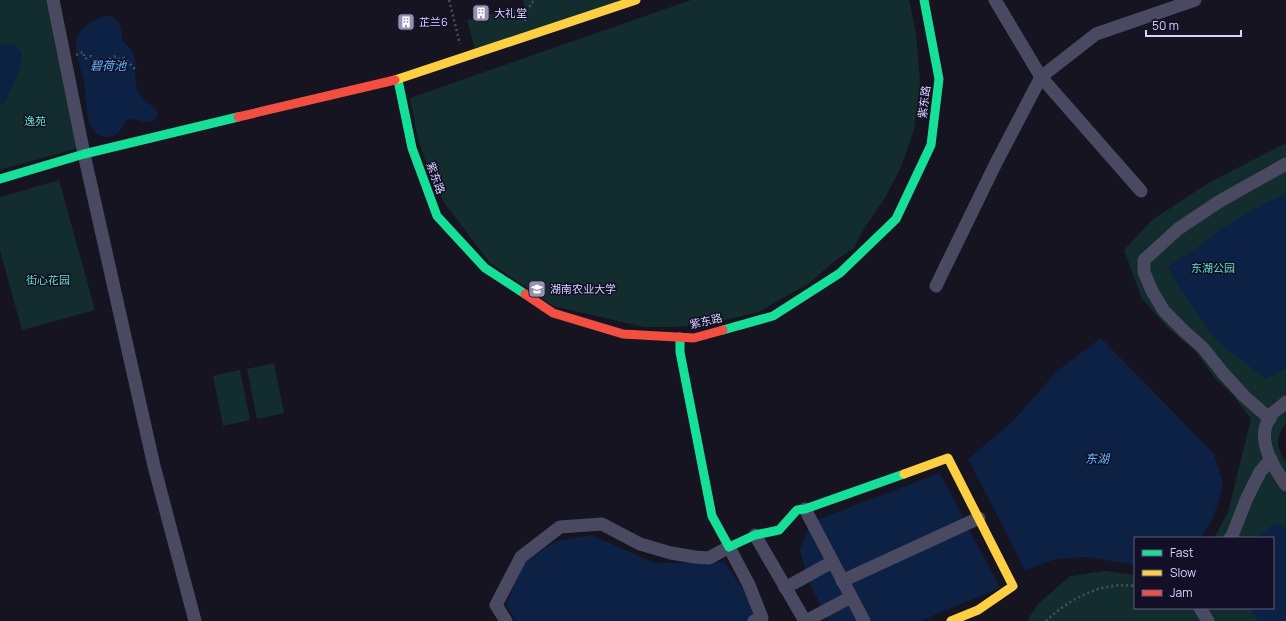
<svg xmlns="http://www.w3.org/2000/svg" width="1286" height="621" font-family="Manrope,'Noto Sans SC',sans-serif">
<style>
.green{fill:#132c2d}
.water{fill:#0d2144}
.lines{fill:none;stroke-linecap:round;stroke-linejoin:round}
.path{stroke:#44505f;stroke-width:2.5;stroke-dasharray:2 3;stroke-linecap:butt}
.street{stroke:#4a4962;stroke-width:13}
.fast{stroke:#16e098;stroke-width:9}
.slow{stroke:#ffcf43;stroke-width:9}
.jam{stroke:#f24e42;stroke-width:9}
.labels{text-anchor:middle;stroke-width:3;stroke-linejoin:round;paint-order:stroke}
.poi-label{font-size:11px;fill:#d9d4ff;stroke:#130f26;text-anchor:start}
.street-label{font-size:11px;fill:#d9d4ff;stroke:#130f26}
.park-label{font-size:11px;fill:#5fe0c0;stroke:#130f26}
.water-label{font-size:12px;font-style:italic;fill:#62b6ff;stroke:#130f26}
</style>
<rect width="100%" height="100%" fill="#161421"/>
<g class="green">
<polygon points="0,0 47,0 78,148 0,170"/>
<polygon points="523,0 626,0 476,53 467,20 524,7"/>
<polygon points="691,0 909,0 916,33 920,83 914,130 901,167 885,198 863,230 854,248 836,260 807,285 772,304 759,312 708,324 677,327 644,327 553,306 489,262 443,201 429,171 418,140 410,98"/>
<path d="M1286,143V423C1275,439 1276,446 1286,462V621H1027L1038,604L1070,576L1105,571L1135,575V608H1273V538H1214L1228,512L1251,419L1233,395L1215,378L1195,351L1168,328L1142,299L1124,250L1152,220L1210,182Z"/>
<polygon points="59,180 95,310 22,330 0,251 0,197"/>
<polygon points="274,363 284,413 257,419 247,369"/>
<polygon points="240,370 250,420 223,426 213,376"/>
</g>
<g class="water">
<path d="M103,16C111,15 120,20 121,29C122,33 121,37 123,41C126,46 133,49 134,56C137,68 133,81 139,93C144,101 153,105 158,113L155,120C141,126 138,116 126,120C122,129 117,138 106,137C83,135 87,97 84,82C82,70 73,47 77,37C81,27 94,21 103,16Z"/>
<path d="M1,43L13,45L22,52C21,70 13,87 4,103L0,104V44Z"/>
<polygon points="1286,194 1286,368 1266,379 1217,341 1180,289 1168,267 1198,247 1222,228 1267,202"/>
<polygon points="1101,338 1214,454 1223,483 1218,503 1212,520 1201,538 1135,538 1135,565 1087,557 1056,559 1025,570 968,459 1013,421 1057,371"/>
<polygon points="940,473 1000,588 920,621 828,621 808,580 800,550 811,522"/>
<polygon points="1275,523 1286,529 1286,621 1258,621 1249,608 1273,608 1273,538 1257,538"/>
<polygon points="591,535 655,563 724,562 745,591 759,621 516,621 506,606 523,563 556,541"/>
</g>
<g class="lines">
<g class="path">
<polyline points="449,0 460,44"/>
<polyline points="525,21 526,12 534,0"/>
<polyline points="76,55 83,52 85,59 91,56 94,61 100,59 103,62 116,56 119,59 124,58 137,71"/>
<path d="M1046,621C1069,599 1102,581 1135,586"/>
</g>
<g class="street">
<polyline points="53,0 84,154 154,466 195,621"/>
<polyline points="995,0 1041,77 1141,191"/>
<polyline points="936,286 996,163 1041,77 1096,34 1195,0"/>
<path d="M1286,402C1282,406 1276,410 1272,414C1254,437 1272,465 1286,485"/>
<polyline points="1270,419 1244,396 1223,373 1203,348 1184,331 1164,311 1152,291 1144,272 1144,260 1178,229 1220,201 1286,164"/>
<polyline points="805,509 864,621"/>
<polyline points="755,535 805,621"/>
<polyline points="1230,538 1232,536 1247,498 1260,472 1271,459"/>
<polyline points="842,581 979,518"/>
<polyline points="785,588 832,562"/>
<polyline points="1200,608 1208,621"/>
<polyline points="506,621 496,605 521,557 560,527 602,524 640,544 671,553 695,557 709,558 729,547 749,585 762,618 754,621"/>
<polyline points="806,621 851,597"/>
</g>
<g class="fast">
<polyline points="398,80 412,148 437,216 485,268 525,294"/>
<polyline points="0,179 84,154 238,117"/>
<polyline points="723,330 773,316 840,273 896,219 931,145 939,79 924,0"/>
<polyline points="680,337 680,352 712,516 729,547 755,535 779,530 797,510 805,509 904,474"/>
</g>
<g class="slow">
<polyline points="395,80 636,0"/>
<polyline points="904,474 948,458 1013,586 978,610 951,621"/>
</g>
<g class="jam">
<polyline points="238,117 395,80"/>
<polyline points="525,294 553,313 623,334 694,338 723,330"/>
</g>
</g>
<defs>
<symbol id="building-square" viewBox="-11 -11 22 22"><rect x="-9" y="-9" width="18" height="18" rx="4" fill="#9591b1" stroke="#130f26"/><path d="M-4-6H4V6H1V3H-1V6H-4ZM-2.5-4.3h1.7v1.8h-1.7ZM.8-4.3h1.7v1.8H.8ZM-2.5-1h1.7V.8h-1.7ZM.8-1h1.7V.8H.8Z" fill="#fff"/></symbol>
<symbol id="university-square" viewBox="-11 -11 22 22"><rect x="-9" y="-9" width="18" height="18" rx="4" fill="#9591b1" stroke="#130f26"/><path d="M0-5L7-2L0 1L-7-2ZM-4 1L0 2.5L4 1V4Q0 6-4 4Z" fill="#fff"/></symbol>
</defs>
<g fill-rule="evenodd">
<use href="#building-square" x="471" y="3" width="20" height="20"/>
<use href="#building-square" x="396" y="12" width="20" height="20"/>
<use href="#university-square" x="527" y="279" width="20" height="20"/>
</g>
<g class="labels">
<g class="poi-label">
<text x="494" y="17">大礼堂</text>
<text x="419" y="26">芷兰6</text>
<text x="550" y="293">湖南农业大学</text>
</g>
<g class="street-label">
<text transform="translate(924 102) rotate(-83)" y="4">紫东路</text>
<text transform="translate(436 178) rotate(70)" y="4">紫东路</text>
<text transform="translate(706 321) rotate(-13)" y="4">紫东路</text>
</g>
<g class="park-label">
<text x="35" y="125">逸苑</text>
<text x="1213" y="272">东湖公园</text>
<text x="48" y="284">街心花园</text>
</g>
<g class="water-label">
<text x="108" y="70">碧荷池</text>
<text x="1097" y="463">东湖</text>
</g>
</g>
<rect x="1134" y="537" width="140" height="72" fill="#130f26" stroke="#625e7d"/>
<rect x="1142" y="550" width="20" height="6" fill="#16e098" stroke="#625e7d"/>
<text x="1170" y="557" font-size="12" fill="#d9d4ff">Fast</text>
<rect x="1142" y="570" width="20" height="6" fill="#ffcf43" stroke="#625e7d"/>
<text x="1170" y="577" font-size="12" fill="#d9d4ff">Slow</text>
<rect x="1142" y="590" width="20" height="6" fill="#f24e42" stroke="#625e7d"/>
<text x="1170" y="597" font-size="12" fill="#d9d4ff">Jam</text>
<path d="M1146 30v6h95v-6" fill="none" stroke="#d9d4ff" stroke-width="2"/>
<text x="1152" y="30" font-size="12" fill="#d9d4ff" stroke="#130f26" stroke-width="3" paint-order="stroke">50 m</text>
</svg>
